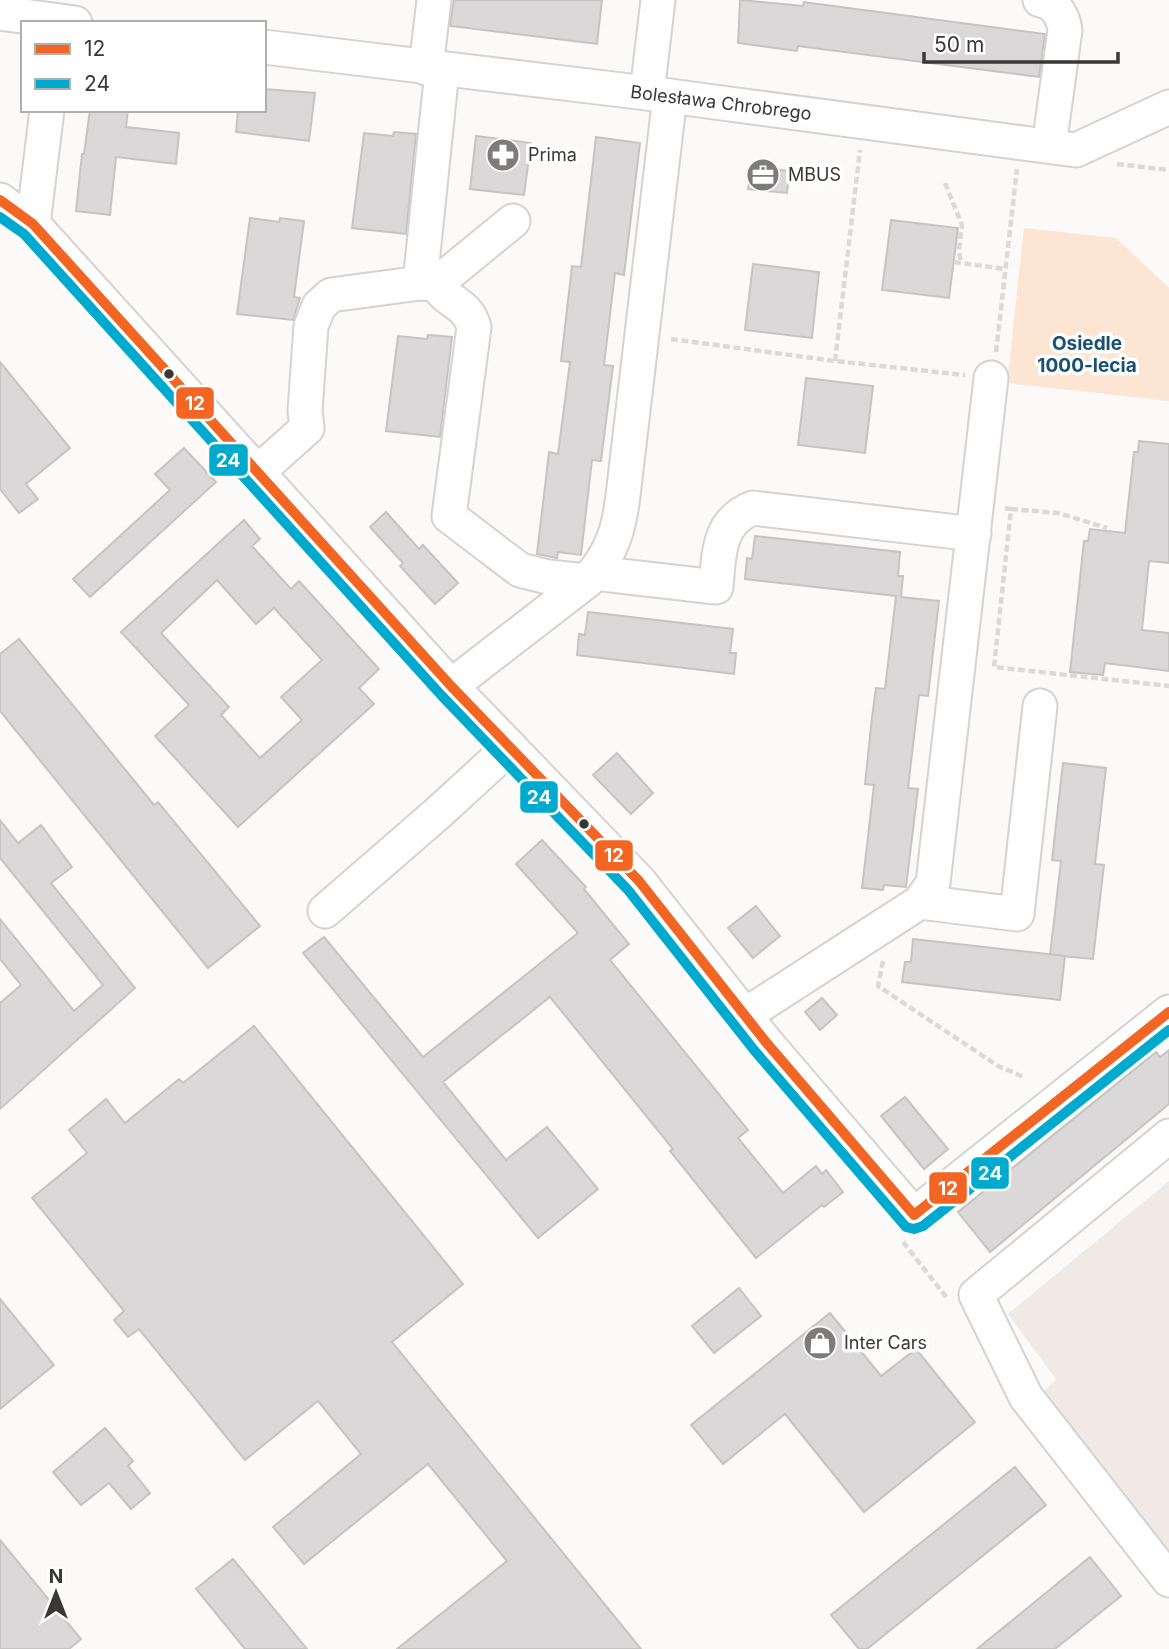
<svg xmlns="http://www.w3.org/2000/svg" width="1169" height="1649" font-family="Inter,sans-serif">
<style>
.built{fill:#efeae5}
.green{fill:#fde5d3}
.building{fill:#dad8d8;stroke:#c6c4c3;stroke-width:2;fill-rule:evenodd}
.lines{fill:none;stroke-linecap:round;stroke-linejoin:round}
.minor-casing{stroke:#d4d3d2;stroke-width:37}
.path{stroke:#dadad9;stroke-width:4.5;stroke-dasharray:7 3.5;stroke-linecap:butt}
.minor{stroke:#fffefe;stroke-width:33}
.bus-1-casing{stroke:#fff;stroke-width:16}
.bus-2-casing{stroke:#fff;stroke-width:16}
.bus-1{stroke:#f26522;stroke-width:10}
.bus-2{stroke:#00a9ce;stroke-width:10}
.bus-dot{fill:#393837;stroke:#fff;stroke-width:2.5}
.labels{text-anchor:middle;stroke-width:7;stroke-linejoin:round;paint-order:stroke}
.street-label{font-size:18px;fill:#393837;stroke:#fff}
.poi-label{font-size:18px;fill:#393837;stroke:#fff;text-anchor:start}
.neighbourhood-label{font-size:19px;font-weight:bold;fill:#175071;stroke:#fff}
.line-badge{stroke:#fff;stroke-width:2.5}
.badge-label{font-size:19px;text-anchor:middle;font-weight:bold;fill:#fff}
</style>
<rect width="100%" height="100%" fill="#fcfaf8"/>
<polygon class="built" points="1169,1181 1169,1560 1042,1393 1056,1379 1008,1314"/>
<polygon class="green" points="1024,228 1116,238 1169,288 1169,401 1007,383"/>
<g class="building">
<polygon points="454,0 602,0 597,44 450,26"/>
<polygon points="740,0 803,6 804,2 1045,34 1039,77 798,46 797,51 738,43"/>
<polygon points="264,89 315,93 309,141 236,132 238,110 264,110"/>
<polygon points="90,110 128,110 126,127 179,133 176,164 116,157 110,215 76,211 82,154 84,154"/>
<polygon points="394,132 416,134 406,234 352,228 364,133 393,136"/>
<polygon points="476,136 531,143 524,195 470,189"/>
<polygon points="596,137 640,143 624,275 615,273 604,365 613,366 601,461 592,460 581,555 558,552 557,558 537,554 549,452 558,454 570,362 561,361 572,266 581,267"/>
<polygon points="751,167 789,171 787,193 748,189"/>
<polygon points="250,218 279,222 280,218 304,221 294,297 300,298 293,320 237,314"/>
<polygon points="891,220 958,228 949,298 882,290"/>
<polygon points="753,264 819,272 812,338 745,330"/>
<polygon points="428,335 452,337 440,437 386,431 398,336 427,339"/>
<polygon points="0,362 70,448 26,484 38,499 19,513 0,489"/>
<polygon points="806,378 873,386 865,453 798,445"/>
<polygon points="1139,441 1169,444 1169,563 1149,561 1142,630 1169,633 1169,671 1105,663 1103,675 1070,672 1084,541 1088,541 1090,529 1125,533 1134,452 1138,452"/>
<polygon points="184,448 216,482 90,597 73,579 170,490 155,474"/>
<polygon points="386,512 419,549 423,545 458,583 435,604 400,566 403,563 370,527"/>
<path d="M244,520L260,539L252,546L291,589L299,581L379,669L359,688L374,704L238,827L155,736L189,705L121,632ZM217,580L256,624L274,608L322,660L281,697L302,720L260,758L221,715L229,707L161,633Z"/>
<polygon points="755,536 900,552 898,576 903,576 901,597 939,601 928,696 919,695 908,788 918,789 906,887 884,885 883,890 862,888 874,785 865,784 872,717 876,688 885,689 896,596 745,579 747,558 752,559"/>
<polygon points="588,612 733,629 730,653 736,653 734,674 577,655 579,634 585,635"/>
<polygon points="19,639 154,805 158,802 260,926 208,968 0,711 0,654"/>
<polygon points="617,753 653,793 631,814 593,775"/>
<polygon points="1063,763 1106,768 1095,864 1104,865 1093,959 1050,955 1061,861 1052,860"/>
<polygon points="0,820 18,843 41,825 72,867 51,883 135,988 0,1109 0,1003 21,985 0,959 0,919 74,1011 103,985 0,858"/>
<polygon points="542,840 586,887 584,889 629,944 610,960 748,1130 738,1138 783,1193 816,1166 822,1174 826,1170 843,1192 824,1207 822,1205 756,1258 670,1151 673,1149 550,997 443,1082 506,1160 547,1127 598,1189 538,1238 303,953 324,937 423,1057 578,933 516,864"/>
<polygon points="756,906 780,936 753,958 728,928"/>
<polygon points="913,939 1065,956 1060,1000 902,982 905,962 911,962"/>
<polygon points="822,998 837,1015 820,1030 805,1012"/>
<polygon points="254,1026 463,1284 392,1342 641,1649 397,1649 507,1561 428,1464 304,1564 273,1527 361,1454 318,1401 245,1460 139,1329 128,1337 114,1320 124,1311 32,1198 87,1153 69,1130 106,1099 125,1123 179,1079 183,1083 203,1067"/>
<polygon points="1169,1050 1169,1104 990,1252 958,1212 1156,1052 1160,1057"/>
<polygon points="905,1097 948,1149 924,1169 881,1116"/>
<polygon points="739,1288 761,1316 714,1353 692,1326"/>
<polygon points="0,1299 54,1365 0,1409"/>
<polygon points="830,1313 881,1376 916,1349 975,1422 864,1512 785,1414 723,1464 691,1425"/>
<polygon points="105,1428 133,1461 128,1466 150,1493 131,1509 109,1483 81,1505 53,1472"/>
<polygon points="1015,1467 1046,1505 867,1649 859,1649 831,1615"/>
<polygon points="0,1540 81,1639 69,1649 0,1649"/>
<polygon points="1090,1557 1121,1596 1055,1649 977,1649"/>
<polygon points="233,1559 307,1649 245,1649 196,1589"/>
</g>
<g class="lines">
<defs>
<g id="minor">
<path d="M1040,0C1055,2 1063,16 1065,30L1049,146"/>
<polyline points="0,13 75,23"/>
<polyline points="264,47 647,93 1076,150 1169,107"/>
<polyline points="426,68 434,0"/>
<polyline points="442,70 420,283 436,284 513,221"/>
<polyline points="647,93 658,0"/>
<polyline points="0,200 33,224 451,686 639,881 765,1041 914,1215 1169,1012"/>
<polyline points="33,224 47,110"/>
<path d="M436,284C448,304 467,302 474,327L449,516L520,570L548,577L587,581"/>
<polyline points="258,472 307,428 305,411 311,326 319,306 331,295 420,283"/>
<path d="M594,573L716,587C719,554 718,521 753,508L974,534"/>
<path d="M451,686L587,581C614,551 620,526 624,487L670,96"/>
<polyline points="920,902 1017,914 1040,706"/>
<polyline points="325,911 438,813 510,747"/>
<polyline points="745,1015 920,902 933,883 991,378"/>
<polyline points="1169,1136 976,1295 1026,1397 1169,1580"/>
</g>
</defs>
<use href="#minor" class="minor-casing"/>
<g class="path">
<polyline points="1117,164 1169,170"/>
<polyline points="945,183 962,225 959,250 961,263"/>
<polyline points="954,262 1005,269"/>
<polyline points="671,339 835,361 965,375"/>
<polyline points="996,352 1017,169"/>
<polyline points="835,361 860,150"/>
<polyline points="1005,508 1011,509 994,667 1169,686"/>
<polyline points="1011,509 1058,513 1107,528"/>
<polyline points="883,961 878,986 998,1066 1024,1077"/>
<polyline points="903,1242 947,1298"/>
</g>
<use href="#minor" class="minor"/>
<defs>
<polyline id="bus-1" points="0,200 33,224 451,686 639,881 765,1041 914,1215 1169,1012"/>
<polyline id="bus-2" points="0,217 24,234 441,695 628,890 754,1050 906,1227 914,1229 923,1226 1169,1030"/>
</defs>
<use href="#bus-1" class="bus-1-casing"/>
<use href="#bus-2" class="bus-2-casing"/>
<use href="#bus-1" class="bus-1"/>
<use href="#bus-2" class="bus-2"/>
</g>
<defs>
<symbol id="pharmacy-disc" viewBox="-11 -11 22 22"><circle r="9.5" fill="#7d7c7b" stroke="#fff"/><path d="M-2-6h4v4h4v4h-4v4h-4v-4h-4v-4h4Z" fill="#fff"/></symbol>
<symbol id="office-disc" viewBox="-11 -11 22 22"><circle r="9.5" fill="#7d7c7b" stroke="#fff"/><path d="M-6-3h4V-5.5h4V-3h4V5H-6ZM-1-4.5V-3h2v-1.5ZM-6 0V1H6V0Z" fill="#fff"/></symbol>
<symbol id="shop-disc" viewBox="-11 -11 22 22"><circle r="9.5" fill="#7d7c7b" stroke="#fff"/><path d="M-5-2.5h2.3a2.7 3.5 0 0 1 5.4 0H5L5.5 6h-11ZM-1.5-2.5h3a1.5 2.3 0 0 0-3 0Z" fill="#fff"/></symbol>
</defs>
<g fill-rule="evenodd">
<use href="#pharmacy-disc" x="484" y="136" width="38" height="38"/>
<use href="#office-disc" x="744" y="156" width="38" height="38"/>
<use href="#shop-disc" x="801" y="1324" width="38" height="38"/>
</g>
<g class="bus-dot">
<circle cx="169" cy="374" r="6"/>
<circle cx="584" cy="824" r="6"/>
</g>
<g class="labels">
<g class="street-label">
<text transform="translate(721 103) rotate(7)" y="6">Bolesława Chrobrego</text>
</g>
<g class="poi-label">
<text x="528" y="161">Prima</text>
<text x="788" y="181">MBUS</text>
<text x="844" y="1349">Inter Cars</text>
</g>
<g class="neighbourhood-label">
<text x="1087" y="350">Osiedle<tspan x="1087" dy="22">1000-lecia</tspan></text>
</g>
</g>
<g class="line-badge">
<rect x="175" y="386" width="40" height="34" rx="7" fill="#f26522"/>
<rect x="208" y="443" width="41" height="34" rx="7" fill="#00a9ce"/>
<rect x="519" y="780" width="40" height="34" rx="7" fill="#00a9ce"/>
<rect x="594" y="839" width="40" height="33" rx="7" fill="#f26522"/>
<rect x="970" y="1156" width="40" height="34" rx="7" fill="#00a9ce"/>
<rect x="928" y="1171" width="40" height="34" rx="7" fill="#f26522"/>
</g>
<g class="badge-label">
<text x="195" y="410">12</text>
<text x="228" y="467">24</text>
<text x="539" y="804">24</text>
<text x="614" y="862">12</text>
<text x="990" y="1180">24</text>
<text x="948" y="1195">12</text>
</g>
<rect x="21" y="21" width="245" height="91" fill="#ffffff" stroke="#b0afaf" stroke-width="2"/>
<rect x="35" y="44" width="35" height="10" fill="#f26522" stroke="#b0afaf" stroke-width="2"/>
<text x="84" y="56" font-size="21" fill="#393837">12</text>
<rect x="35" y="79" width="35" height="10" fill="#00a9ce" stroke="#b0afaf" stroke-width="2"/>
<text x="84" y="91" font-size="21" fill="#393837">24</text>
<g transform="translate(56 1593)" stroke="#ffffff" stroke-width="5" paint-order="stroke">
<path d="M0-5L12 26L0 18L-12 26Z" fill="#393837"/>
<text y="-10" font-size="19" font-weight="bold" text-anchor="middle" fill="#393837">N</text>
</g>
<path d="M924 52v10h194v-10" fill="none" stroke="#393837" stroke-width="3.5"/>
<text x="934" y="52" font-size="21" fill="#393837" stroke="#ffffff" stroke-width="5" paint-order="stroke">50 m</text>
</svg>
